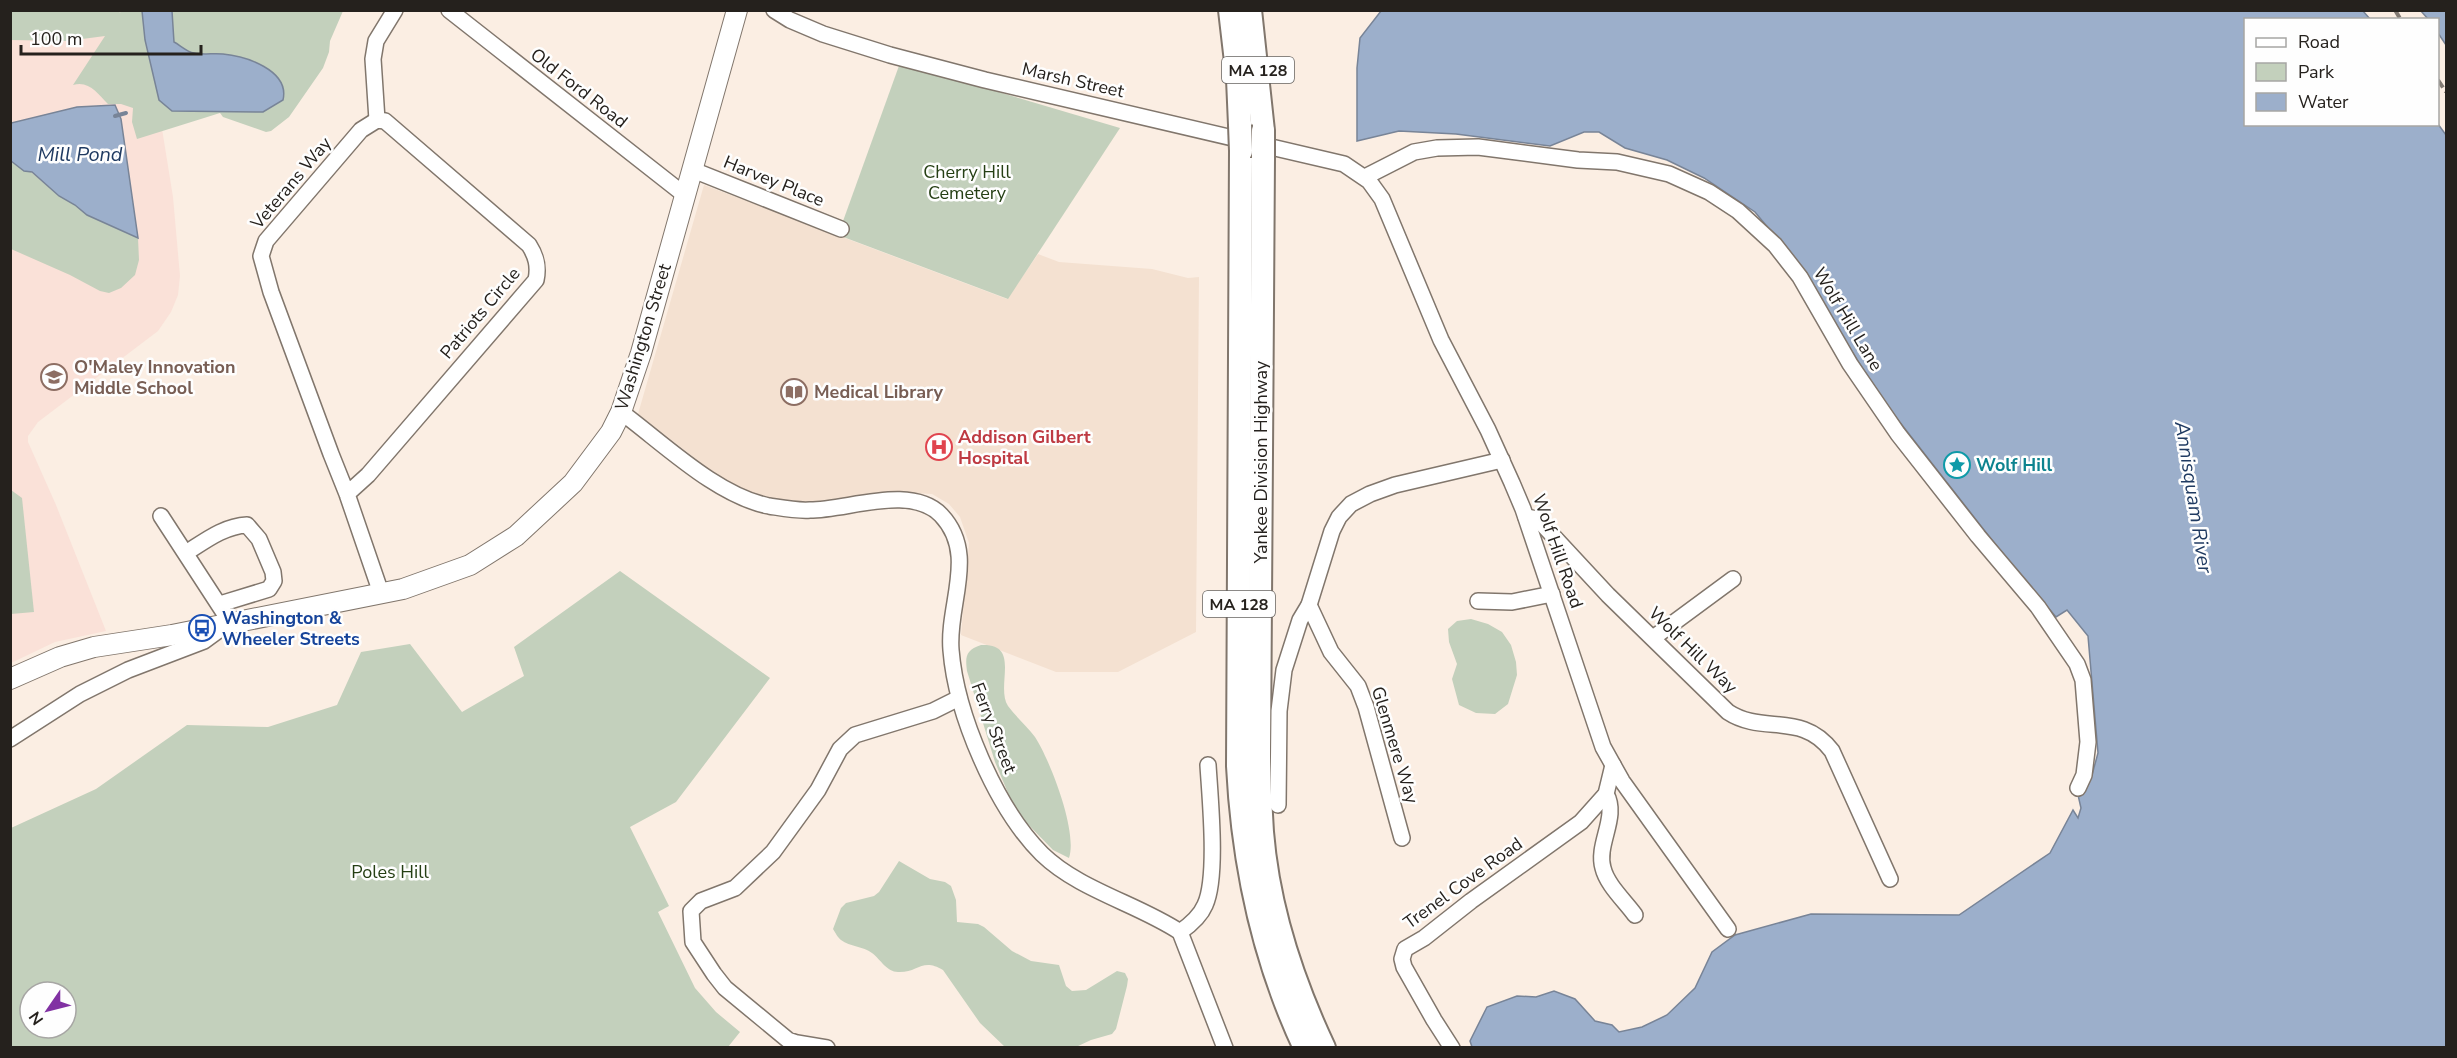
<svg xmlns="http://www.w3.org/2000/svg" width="2457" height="1058" font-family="'Nunito Sans',sans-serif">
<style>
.built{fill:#f4e1d1}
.education{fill:#fae1d8}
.green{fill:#c3d0bc;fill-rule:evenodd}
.water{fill:#9cafcb;stroke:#788497;stroke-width:1.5}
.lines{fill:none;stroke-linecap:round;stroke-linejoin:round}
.stream{stroke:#788497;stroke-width:4}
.minor-casing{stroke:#81766c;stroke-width:18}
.major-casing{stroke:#81766c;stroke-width:22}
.highway-casing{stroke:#81766c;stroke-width:26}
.minor{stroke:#fff;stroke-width:15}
.major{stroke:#fff;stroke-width:20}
.highway{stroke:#fff;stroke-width:22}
.rail{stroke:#827a73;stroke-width:4;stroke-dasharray:9 4.5;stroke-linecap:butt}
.highway-bridge-casing{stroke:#81766c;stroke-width:26;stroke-linecap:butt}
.highway-bridge{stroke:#fff;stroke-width:22}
.labels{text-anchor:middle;stroke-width:5;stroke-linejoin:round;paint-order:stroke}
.shield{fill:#fefefe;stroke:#666360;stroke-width:1.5}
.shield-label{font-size:16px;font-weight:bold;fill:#25211d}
.street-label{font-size:18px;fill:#25211d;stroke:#fefefe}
.park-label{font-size:18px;fill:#253f14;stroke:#fefefe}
.education-label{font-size:18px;font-weight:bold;fill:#785e54;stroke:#fefefe;text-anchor:start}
.health-label{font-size:18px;font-weight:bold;fill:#be3a42;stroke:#fefefe;text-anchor:start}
.culture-label{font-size:18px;font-weight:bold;fill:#0d838f;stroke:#fefefe;text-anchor:start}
.transit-label{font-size:18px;font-weight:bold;fill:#164399;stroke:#fefefe;text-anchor:start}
.water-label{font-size:20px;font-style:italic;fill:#1f3a61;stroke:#fefefe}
</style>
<rect width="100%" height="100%" fill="#fbeee3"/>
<polygon class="built" points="704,185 1007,299 1038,254 1059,262 1152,269 1188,278 1199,277 1196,632 1118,672 1056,672 961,635 969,543 960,517 949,504 932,494 895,492 831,501 785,503 756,495 723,480 638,414"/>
<polygon class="education" points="11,11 143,11 173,197 180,276 178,295 171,312 158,331 38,422 28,436 28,442 56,505 106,631 55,642 11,663"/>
<g class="green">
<path d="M119,10L120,13L121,10L343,11L330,41L329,52L323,68L289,117L271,131L266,132L223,117L220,113L137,139L132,122L133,108L121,104H108C98,94 89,80 73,85L105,36L67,41L11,40L10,11Z"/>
<polygon points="900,63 1120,128 1008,299 838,235"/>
<polygon points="10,161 24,171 31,172 59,196 75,205 87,215 138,238 139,260 135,275 121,288 109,293 100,291 70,275 11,249"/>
<polygon points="11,490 22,498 34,612 11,614"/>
<path d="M620,571L770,678L676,802L630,827L669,906L658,912L695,988L716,1012L740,1032L728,1047H11V828L96,789L187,725L268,727L337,705L361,652L410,644L462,712L524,676L514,647ZM30,992H66V1028H30Z"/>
<polygon points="1471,619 1488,624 1502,632 1511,645 1516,662 1517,675 1508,704 1495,714 1476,713 1459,705 1452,679 1457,664 1449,642 1448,629 1457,621"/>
<path d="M981,645C1022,643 995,686 1008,706C1016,717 1027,726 1035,737C1050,760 1078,832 1069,858L1053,850L1016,812L995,762L967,671C965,656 966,650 981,645Z"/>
<path d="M899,861L930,879L945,882L951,886L956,900L957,922L978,924L984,927L1012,951L1031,961L1059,965L1066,986L1072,991L1086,990L1117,971L1125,973L1128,979L1127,986L1116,1029L1112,1034L1091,1040L1076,1047H1005L980,1023L943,970C922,957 918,973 898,972C887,972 881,960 872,953C863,946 850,947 841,940C838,938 835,932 833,929L841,908L846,903L874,896L879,892Z"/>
</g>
<g class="water">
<path d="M142,11H172L174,42C180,45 187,52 194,53C203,55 214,53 223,54C245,56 290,70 283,100L263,112L172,111L159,100L145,40Z"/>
<polygon points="1381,11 2363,11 2370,19 2246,20 2246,124 2438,124 2446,135 2446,1047 1472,1047 1470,1041 1487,1007 1517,996 1536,997 1554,991 1575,999 1595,1021 1612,1025 1619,1032 1642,1027 1667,1015 1695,988 1712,952 1735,935 1811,914 1959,915 2050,853 2073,810 2078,818 2081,808 2078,795 2092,775 2098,753 2088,636 2067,610 2056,617 1995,544 1884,402 1789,253 1755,212 1704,178 1667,160 1625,148 1599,132 1584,132 1550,146 1456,134 1399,131 1357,141 1357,68 1360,38"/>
<polygon points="2421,11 2446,11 2446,45 2438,33 2438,20 2428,19"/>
<polygon points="115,105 121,119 138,238 87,215 75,205 59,196 32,172 24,171 11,161 11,123 77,107"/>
</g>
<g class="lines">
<polyline class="stream" points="115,116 126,113"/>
<defs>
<g id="minor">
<polyline points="449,10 686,196"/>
<polyline points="774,10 790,20 823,34 890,55 985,80 1344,164 1369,181 1382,199 1441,340 1488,430 1512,483 1523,509 1603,747 1622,781 1728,929"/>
<polyline points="377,120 373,59 376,41 395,10"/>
<polyline points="693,170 841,229"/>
<polyline points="1365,177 1414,152 1437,148 1478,147 1578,160 1617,162 1669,174 1709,192 1738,211 1775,245 1800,277 1850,364 1898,434 1978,536 2038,607 2077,664 2083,680 2088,742 2084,775 2078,788"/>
<path d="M621,412C663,443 717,496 769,506C782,508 797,511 810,510C848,510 911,484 941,515C978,554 947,604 951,650C956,714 996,808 1042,854C1079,890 1138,904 1180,932L1225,1048"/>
<path d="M347,494L368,475L536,280C539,266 536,256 529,245L385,121L377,120L361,130L266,241L261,256L271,292L331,454L347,494L381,593"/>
<path d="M1526,517L1537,519L1543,525L1608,595L1728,712C1763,735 1802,711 1832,751L1890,879"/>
<path d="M186,553C205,541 224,526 247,525L259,539L273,572L274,581L269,589L220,604"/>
<polyline points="1478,601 1512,602 1552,594"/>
<polyline points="1309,605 1331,652 1358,686 1366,707 1402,838"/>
<polyline points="1653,638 1733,579"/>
<polyline points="10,739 80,694 128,670 204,641 230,622 161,516"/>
<path d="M1606,794C1619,817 1596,844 1603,868C1607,885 1625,901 1635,915"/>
<polyline points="1278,805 1279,711 1284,670 1300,620 1309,605 1332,531 1339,517 1351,504 1370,494 1395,485 1502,460"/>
<path d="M1180,932C1190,925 1200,917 1205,905C1218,877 1210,798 1208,765"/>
<polyline points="827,1048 797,1043 788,1040 725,988 714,974 693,942 691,911 701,901 735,888 773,852 818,790 840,749 855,735 933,711 959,698"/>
<polyline points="1452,1048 1434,1020 1404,967 1402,959 1405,949 1424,938 1471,901 1581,822 1606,794 1613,765"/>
</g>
<polyline id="major" points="10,679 60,657 94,647 172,635 403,589 470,565 516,536 573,483 611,432 621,412 641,353 737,10"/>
<g id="highway">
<polyline points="1230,10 1238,79 1240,125"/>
<polyline points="1250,10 1263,131"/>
<path d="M1241,151L1238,766C1243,864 1263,959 1305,1048"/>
<path d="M1263,158L1259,749C1259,776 1260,804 1262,832C1268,907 1292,980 1324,1048"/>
</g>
</defs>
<use href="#minor" class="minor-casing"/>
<use href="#major" class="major-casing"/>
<use href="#highway" class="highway-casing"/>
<use href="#minor" class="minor"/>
<use href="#major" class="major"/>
<use href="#highway" class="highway"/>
<g class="rail">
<polyline points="2395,10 2401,20"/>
<polyline points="2438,80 2446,92"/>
</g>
<defs>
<g id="highway-bridge">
<polyline points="1240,125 1241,151"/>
<polyline points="1263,131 1263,158"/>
</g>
</defs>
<use href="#highway-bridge" class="highway-bridge-casing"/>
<use href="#highway-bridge" class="highway-bridge"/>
</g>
<defs>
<symbol id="school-ring" viewBox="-11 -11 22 22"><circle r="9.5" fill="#fefefe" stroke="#8d6e63" stroke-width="1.5"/><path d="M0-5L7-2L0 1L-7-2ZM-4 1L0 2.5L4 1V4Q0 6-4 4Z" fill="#8d6e63"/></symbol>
<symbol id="library-ring" viewBox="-11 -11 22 22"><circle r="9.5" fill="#fefefe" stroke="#8d6e63" stroke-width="1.5"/><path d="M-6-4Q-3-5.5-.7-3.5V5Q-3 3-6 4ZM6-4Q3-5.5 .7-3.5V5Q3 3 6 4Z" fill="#8d6e63"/></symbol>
<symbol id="hospital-ring" viewBox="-11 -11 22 22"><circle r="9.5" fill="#fefefe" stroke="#e0444e" stroke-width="1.5"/><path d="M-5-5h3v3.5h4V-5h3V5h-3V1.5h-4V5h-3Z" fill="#e0444e"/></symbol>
<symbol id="sight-ring" viewBox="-11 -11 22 22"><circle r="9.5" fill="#fefefe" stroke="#0f9aa8" stroke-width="1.5"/><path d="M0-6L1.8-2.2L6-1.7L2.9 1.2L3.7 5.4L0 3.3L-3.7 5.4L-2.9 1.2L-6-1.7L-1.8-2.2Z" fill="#0f9aa8"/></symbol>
<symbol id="bus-ring" viewBox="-11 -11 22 22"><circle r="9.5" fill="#fefefe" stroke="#1a4fb4" stroke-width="1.5"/><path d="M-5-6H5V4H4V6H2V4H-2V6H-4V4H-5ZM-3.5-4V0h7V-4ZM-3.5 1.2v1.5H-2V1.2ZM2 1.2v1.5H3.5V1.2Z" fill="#1a4fb4"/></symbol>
</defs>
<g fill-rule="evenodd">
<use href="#school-ring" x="39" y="362" width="30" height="30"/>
<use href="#library-ring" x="779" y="377" width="30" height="30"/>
<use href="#hospital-ring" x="924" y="432" width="30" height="30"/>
<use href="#sight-ring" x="1942" y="450" width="30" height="30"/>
<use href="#bus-ring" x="187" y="613" width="30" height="30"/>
</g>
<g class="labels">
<g class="shield">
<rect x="1222" y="57" width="72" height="26" rx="4.5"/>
<rect x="1203" y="591" width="72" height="26" rx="4.5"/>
</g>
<g class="shield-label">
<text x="1258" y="76">MA 128</text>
<text x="1239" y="610">MA 128</text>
</g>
<g class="street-label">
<text transform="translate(1073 80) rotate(13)" y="6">Marsh Street</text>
<text transform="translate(579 88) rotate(38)" y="6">Old Ford Road</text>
<text transform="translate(774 181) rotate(22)" y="6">Harvey Place</text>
<text transform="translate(291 183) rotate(-50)" y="6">Veterans Way</text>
<text transform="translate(480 313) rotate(-50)" y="6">Patriots Circle</text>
<text transform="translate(1848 319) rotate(59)" y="6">Wolf Hill Lane</text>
<text transform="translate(643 337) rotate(-73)" y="6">Washington Street</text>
<text transform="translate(1261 462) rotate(-90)" y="6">Yankee Division Highway</text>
<text transform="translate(1558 551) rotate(71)" y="6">Wolf Hill Road</text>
<text transform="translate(1693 650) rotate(44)" y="6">Wolf Hill Way</text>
<text transform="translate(994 728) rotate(69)" y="6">Ferry Street</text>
<text transform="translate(1395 745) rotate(73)" y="6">Glenmere Way</text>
<text transform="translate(1463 883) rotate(-36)" y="6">Trenel Cove Road</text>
</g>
<g class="park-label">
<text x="967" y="178">Cherry Hill<tspan x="967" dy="21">Cemetery</tspan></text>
<text x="390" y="878">Poles Hill</text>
</g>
<g class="education-label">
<text x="74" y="373">O'Maley Innovation<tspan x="74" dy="21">Middle School</tspan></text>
<text x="814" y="398">Medical Library</text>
</g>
<g class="health-label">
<text x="958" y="443">Addison Gilbert<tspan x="958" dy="21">Hospital</tspan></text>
</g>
<g class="culture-label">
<text x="1976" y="471">Wolf Hill</text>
</g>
<g class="transit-label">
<text x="222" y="624">Washington &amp;<tspan x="222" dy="21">Wheeler Streets</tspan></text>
</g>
<g class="water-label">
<text x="80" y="161">Mill Pond</text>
<text transform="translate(2194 497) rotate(81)" y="7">Annisquam River</text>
</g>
</g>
<rect width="2457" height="1058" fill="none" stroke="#25211d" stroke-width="24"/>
<rect x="2244" y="18" width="195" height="108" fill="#fefefe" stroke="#a7a6a4" stroke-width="1.5"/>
<rect x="2256" y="38" width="30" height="9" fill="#ffffff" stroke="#a7a6a4" stroke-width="1.5"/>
<text x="2298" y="48" font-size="18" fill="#25211d">Road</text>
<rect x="2256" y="63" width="30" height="18" fill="#c3d0bc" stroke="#a7a6a4" stroke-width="1.5"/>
<text x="2298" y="78" font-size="18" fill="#25211d">Park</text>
<rect x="2256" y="93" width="30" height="18" fill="#9cafcb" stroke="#a7a6a4" stroke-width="1.5"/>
<text x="2298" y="108" font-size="18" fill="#25211d">Water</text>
<g transform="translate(48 1010) rotate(235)"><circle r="28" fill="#fefefe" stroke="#a7a6a4" stroke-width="1.5"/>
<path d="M0-4.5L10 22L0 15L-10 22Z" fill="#8132a3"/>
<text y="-9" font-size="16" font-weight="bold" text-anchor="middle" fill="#25211d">N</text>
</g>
<path d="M21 45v9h180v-9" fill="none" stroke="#25211d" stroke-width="3"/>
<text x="30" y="45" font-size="18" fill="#25211d" stroke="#fefefe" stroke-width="4.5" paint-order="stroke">100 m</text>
</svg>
